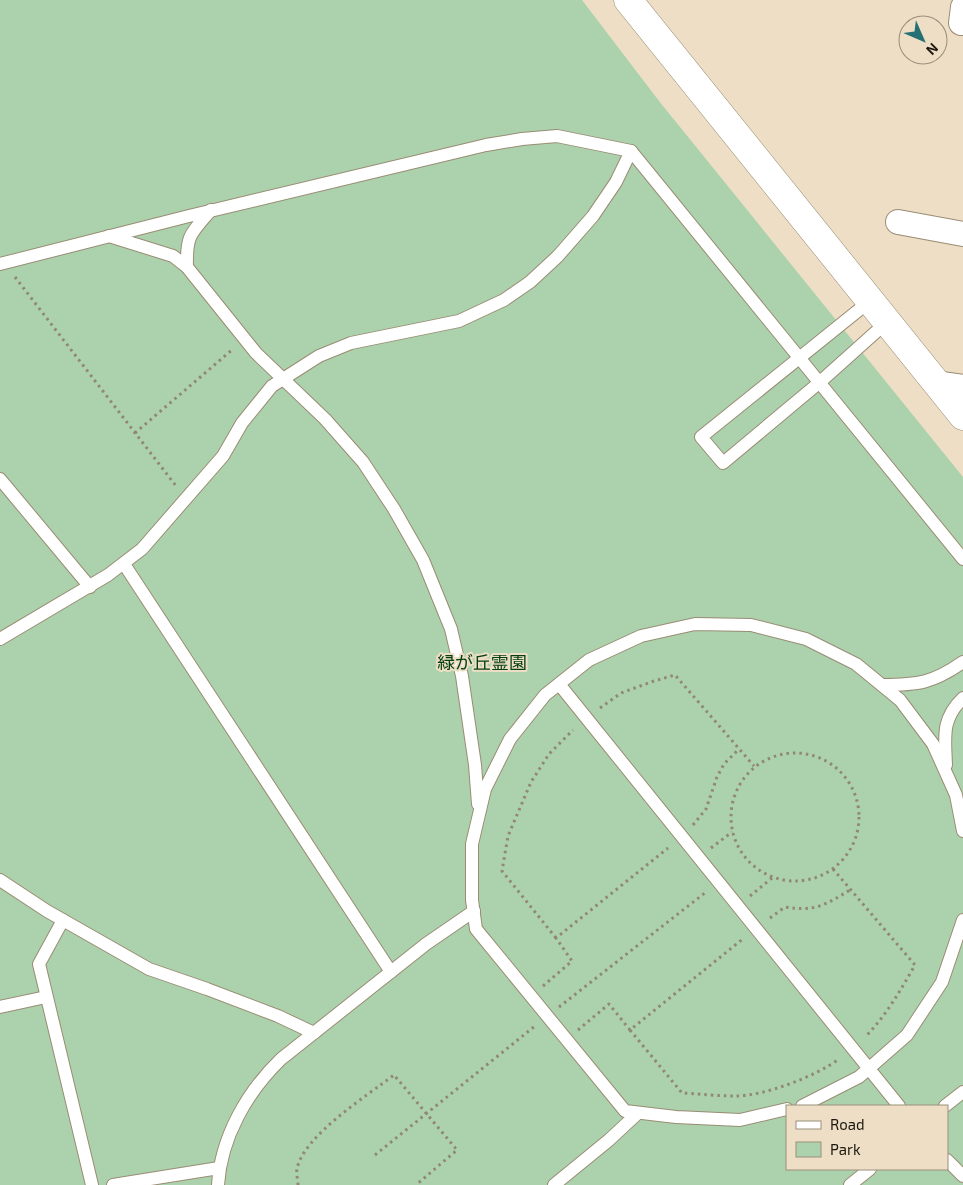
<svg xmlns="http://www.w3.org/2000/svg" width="963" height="1185" font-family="'Exo 2','Noto Sans JP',sans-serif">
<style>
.green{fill:#acd2ad;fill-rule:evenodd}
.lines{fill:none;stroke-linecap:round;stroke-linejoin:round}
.service-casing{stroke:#998c74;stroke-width:14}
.minor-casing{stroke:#998c74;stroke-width:26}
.tertiary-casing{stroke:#998c74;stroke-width:29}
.path{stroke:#918775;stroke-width:3;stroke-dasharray:2.5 4;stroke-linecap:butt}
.service{stroke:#fff;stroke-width:12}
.minor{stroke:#fff;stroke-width:24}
.tertiary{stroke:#fff;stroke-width:28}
.labels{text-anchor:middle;stroke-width:4;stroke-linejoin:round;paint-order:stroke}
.park-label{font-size:18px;fill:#034011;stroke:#eddec5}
</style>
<rect width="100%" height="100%" fill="#eddec5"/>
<path class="green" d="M0,0H582L659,101L963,477V1185H0ZM787,1106H947V1169H787Z"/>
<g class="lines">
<defs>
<g id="service">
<path d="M211,210C191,233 186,235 187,267L256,353L325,419L363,462L394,509L423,560L451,629L462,676L475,765L478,804"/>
<polyline points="109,236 173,256 187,267"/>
<polyline points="0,264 189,216 486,145 522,139 557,136 631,151 963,559"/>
<polyline points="870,301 701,437 723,463 820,382 887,322"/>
<polyline points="0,479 90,587"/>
<polyline points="124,564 391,972"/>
<polyline points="0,639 108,575 142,549 223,456 242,423 272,386 319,356 351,343 459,321 504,300 530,282 558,256 593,216 616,182 631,151"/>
<polyline points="559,684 899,1106"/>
<path d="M882,685C918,685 933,683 963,662"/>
<path d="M946,765C945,737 941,719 963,698"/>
<polyline points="0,880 47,911 149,969 207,989 278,1016 314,1033"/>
<polyline points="63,920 39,964 92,1185"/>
<polyline points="0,1007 46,997"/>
<polyline points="802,1106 859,1077 907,1035 942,982 963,920"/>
<polyline points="945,1106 963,1092"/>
<polyline points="787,1109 740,1120 676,1117 625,1111 476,929 472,900 472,844 485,789 510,739 545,695 589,660 641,636 695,624 751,625 806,639 856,664 900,700 933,744 956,795 963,831"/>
<polyline points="947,1160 963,1176"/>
<polyline points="113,1185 219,1168"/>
<path d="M218,1185C221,1137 247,1092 281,1059L426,944L474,911"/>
<polyline points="554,1185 609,1140 638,1113"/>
<polyline points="850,1185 870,1169"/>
</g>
<g id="minor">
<polyline points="963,7 961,23 963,23"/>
<polyline points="898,222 963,234"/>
<polyline points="936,383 963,387"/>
</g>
<polyline id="tertiary" points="628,0 963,416"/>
</defs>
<use href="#service" class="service-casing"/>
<use href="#minor" class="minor-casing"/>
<use href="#tertiary" class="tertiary-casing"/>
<g class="path">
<polyline points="15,277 176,486"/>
<polyline points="135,433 233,349"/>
<polyline points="600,708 621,693 654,681 675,675 754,766"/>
<circle cx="795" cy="817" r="64"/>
<polyline points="693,825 706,809 717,777 724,764 739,749"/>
<polyline points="711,848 732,832"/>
<path d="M833,869L915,965C900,991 886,1016 865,1037"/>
<polyline points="750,896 772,878"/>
<path d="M770,918L785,907C815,912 825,905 850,890"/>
<polyline points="556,938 502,871 508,836 531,782 549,754 573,730"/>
<polyline points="543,986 572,961 556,938 668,848"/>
<polyline points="559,1007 706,892"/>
<polyline points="578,1030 609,1004 630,1030 744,938"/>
<path d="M630,1030L682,1093C700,1094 718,1096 735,1096C765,1096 816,1076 839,1059"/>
<polyline points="375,1155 535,1026"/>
<path d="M298,1185C298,1180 296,1174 297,1169C303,1136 368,1095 394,1075L457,1150L416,1185"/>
</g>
<use href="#service" class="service"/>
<use href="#minor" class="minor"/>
<use href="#tertiary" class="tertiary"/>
</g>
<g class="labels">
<g class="park-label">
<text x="482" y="669">緑が丘霊園</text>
</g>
</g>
<rect x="786" y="1105" width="162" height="65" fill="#eddec5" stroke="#9a8f7c"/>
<rect x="796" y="1121" width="25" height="8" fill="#ffffff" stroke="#9a8f7c"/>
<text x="830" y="1130" font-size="15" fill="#1d180f">Road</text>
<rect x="796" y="1142" width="25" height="15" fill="#acd2ad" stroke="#9a8f7c"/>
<text x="830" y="1155" font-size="15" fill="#1d180f">Park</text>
<g transform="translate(923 40) rotate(135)"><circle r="24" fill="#eddec5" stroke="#9a8f7c"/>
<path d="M0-4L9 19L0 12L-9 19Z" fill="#257074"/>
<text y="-8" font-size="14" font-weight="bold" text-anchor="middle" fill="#1d180f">N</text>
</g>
</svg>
